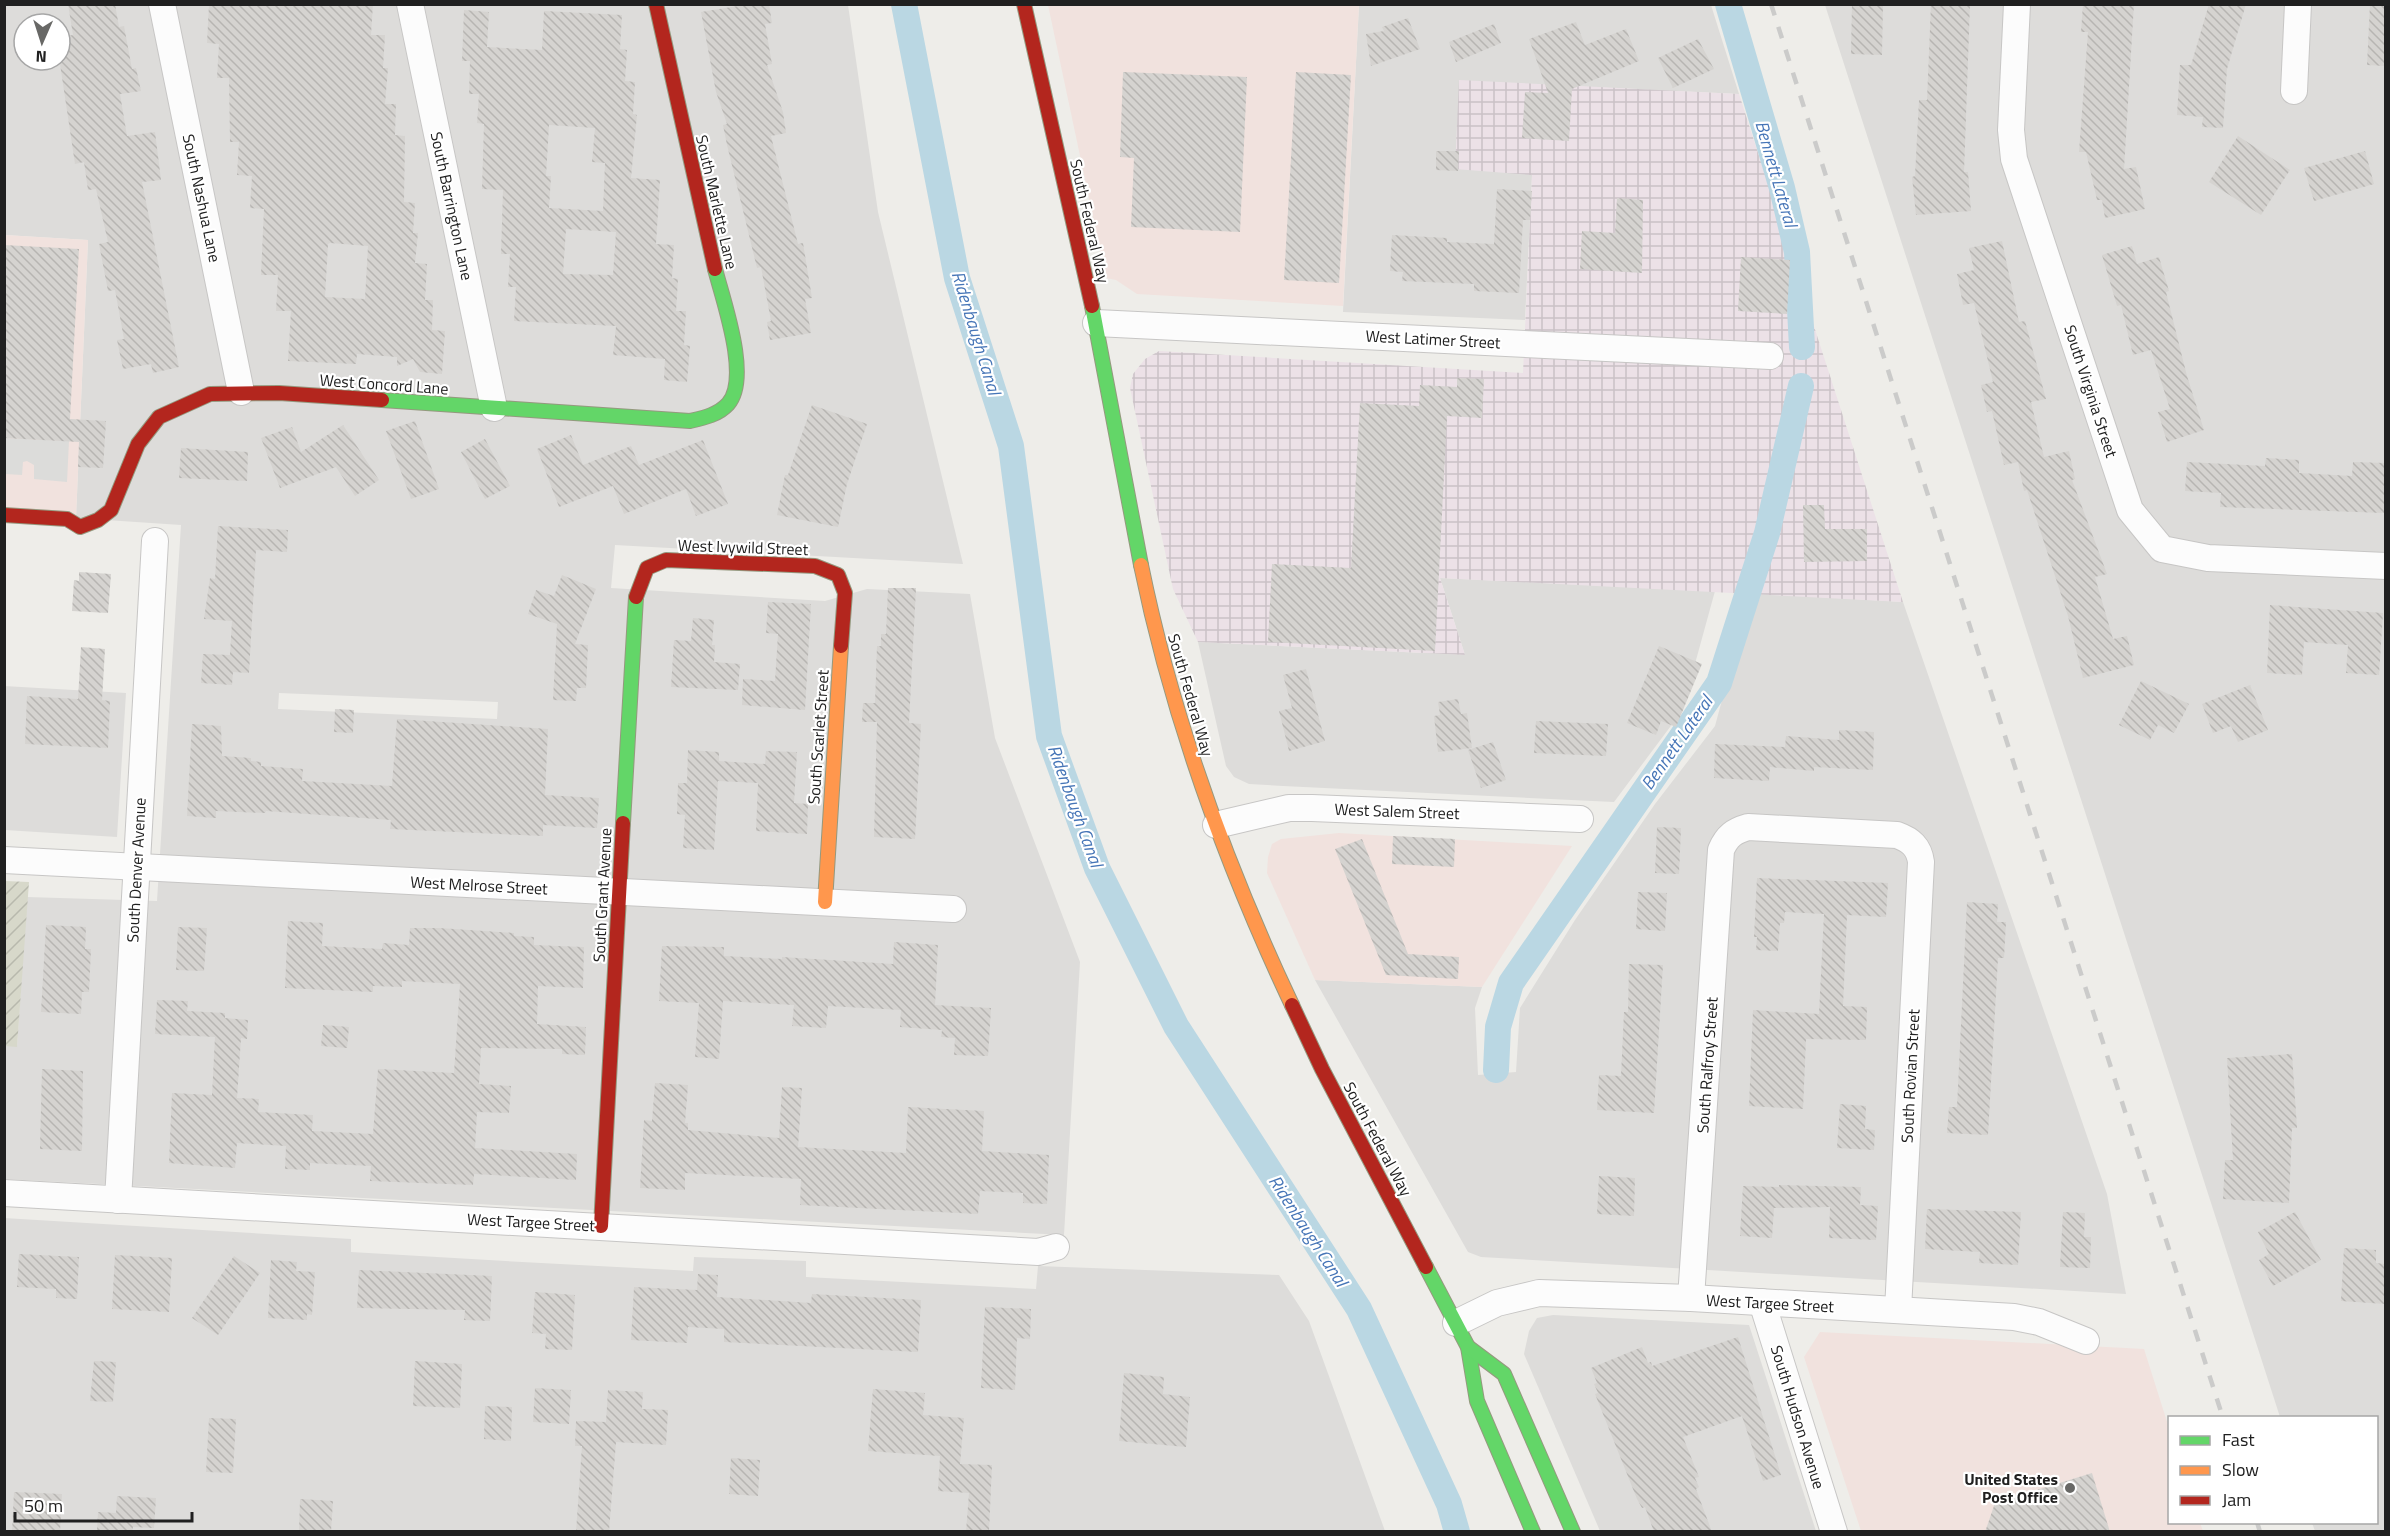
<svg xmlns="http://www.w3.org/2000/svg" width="2390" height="1536" font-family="'Titillium Web',sans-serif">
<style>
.residential{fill:#dddcda;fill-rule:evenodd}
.commercial{fill:#f1e2de}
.industrial{fill:url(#industrial-grid)}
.religious{fill:#dcdcda}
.construction{fill:url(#construction-furrows)}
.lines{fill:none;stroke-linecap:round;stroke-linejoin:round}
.canal{stroke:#bad7e3;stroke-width:26}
.building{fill:url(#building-back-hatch);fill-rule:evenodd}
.street-casing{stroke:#c7c6c5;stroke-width:28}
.fast-casing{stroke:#95997f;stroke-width:16}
.slow-casing{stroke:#95997f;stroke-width:16}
.jam-casing{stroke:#95997f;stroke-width:16}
.street{stroke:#fcfcfc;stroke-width:26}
.fast{stroke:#63d668;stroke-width:14}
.slow{stroke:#ff974d;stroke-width:14}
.jam{stroke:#b3261e;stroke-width:14}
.rail{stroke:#cbcbca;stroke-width:4.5;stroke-dasharray:12 12;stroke-linecap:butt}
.poi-dot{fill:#686866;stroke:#fff;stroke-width:2}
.labels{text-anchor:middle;stroke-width:4.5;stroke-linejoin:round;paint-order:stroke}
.street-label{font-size:16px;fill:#202020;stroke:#fff}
.poi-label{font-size:16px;font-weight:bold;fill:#202020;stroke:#fff;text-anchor:end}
.water-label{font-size:18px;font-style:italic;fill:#4675b7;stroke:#fff}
</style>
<defs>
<pattern id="industrial-grid" width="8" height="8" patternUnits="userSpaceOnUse" patternTransform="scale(1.5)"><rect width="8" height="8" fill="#ece1e7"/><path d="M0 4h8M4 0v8" fill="none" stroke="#cac1c6"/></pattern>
<pattern id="construction-furrows" width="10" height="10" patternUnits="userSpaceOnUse" patternTransform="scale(1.5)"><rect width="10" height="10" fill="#d7d8ca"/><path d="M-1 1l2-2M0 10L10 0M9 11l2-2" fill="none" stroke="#b8b9ad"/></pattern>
<pattern id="building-back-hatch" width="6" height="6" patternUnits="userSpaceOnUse" patternTransform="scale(1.5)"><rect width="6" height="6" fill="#d5d3d0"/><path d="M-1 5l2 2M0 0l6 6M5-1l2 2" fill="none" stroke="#b7b5b2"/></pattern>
</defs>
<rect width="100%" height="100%" fill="#eeede9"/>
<g class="residential">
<path d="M4,5H848L878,212L963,564L615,545L611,588L825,601L867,589L970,594L995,738L1080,962L1064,1235L5,1179V1046H17L27,897L157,901L181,525L76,518L88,240L5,235ZM24,24H60V60H24ZM279,693L498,702L497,719L278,709Z"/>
<polygon points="1359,5 1711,5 1739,94 1459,81 1532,175 1525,320 1343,312"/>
<polygon points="1825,5 2385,5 2385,1531 2315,1531 2312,1523 2376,1522 2376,1418 2280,1417"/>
<polygon points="1440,578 1715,591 1682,711 1614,802 1283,786 1249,784 1234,777 1226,766 1198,642 1465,655"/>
<polygon points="1751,593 1903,602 2107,1194 2126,1294 1481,1257 1468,1252 1315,980 1482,987 1475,1008 1478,1075 1516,1072 1520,1008 1575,920 1655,804 1715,726"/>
<polygon points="4,686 126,693 117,837 5,830"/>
<polygon points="4,1218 351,1239 351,1252 522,1262 693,1271 694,1257 806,1261 806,1277 1036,1289 1038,1266 1279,1275 1309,1321 1385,1531 5,1531"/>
<polygon points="1553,1315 1749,1325 1816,1531 1600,1531 1524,1354 1529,1331 1537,1318"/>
</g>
<g class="commercial">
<polygon points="1048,5 1359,5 1343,306 1137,294 1116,280 1106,278"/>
<polygon points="4,235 88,240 76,518 5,509"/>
<polygon points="1339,833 1572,846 1482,987 1315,980 1267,873 1268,857 1272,844 1281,839"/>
<polygon points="1820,1332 2144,1349 2169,1428 2170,1522 2200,1523 2203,1531 1861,1531 1804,1357"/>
</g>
<polygon class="industrial" points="1459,80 1739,94 1903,602 1440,578 1465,655 1198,642 1173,589 1130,388 1133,374 1145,359 1159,351 1523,373 1532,175 1455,169"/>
<polygon class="religious" points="5,438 69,441 67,482 34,479 34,465 27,461 23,462 22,475 5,474"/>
<polygon class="construction" points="5,881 29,882 17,1047 5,1046"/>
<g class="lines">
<g class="canal">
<polyline points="904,4 957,278 1011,446 1049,736 1097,868 1176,1026 1359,1309 1449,1504 1457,1532"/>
<polyline points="1728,4 1782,188 1797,252 1802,347"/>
<polyline points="1496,1070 1498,1027 1511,983 1719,683 1767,533 1801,386"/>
</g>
</g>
<g class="building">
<polygon points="68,4 115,4 119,27 124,26 132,69 136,68 141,91 120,94 127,136 155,132 161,180 142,182 179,367 153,373 151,364 123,369 117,340 124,339 115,290 108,291 99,244 108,242 96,189 88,190 84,162 75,164 60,64 60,37 73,35"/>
<path d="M209,4H373L371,35H385L383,68H388L385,104H396L395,135L405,136L404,202L415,203L413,233H418L415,263L427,264L425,300H433L432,330L445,331L442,374L420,372L413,359L397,366V357L357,354L356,364L288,361L291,311H276L278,275H261L264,209L250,208L252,176L237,175L239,142H230L229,78H217L219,44L207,43ZM330,243L368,246L365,299L325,297L328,244Z"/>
<polygon points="750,4 769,4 772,23 765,24 772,64 767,65 783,112 786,133 771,136 798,244 803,243 812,298 805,299 811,333 770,340 767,322 771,321 761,267 757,268 727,145 723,125 727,124 716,92 701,12"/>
<polygon points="1852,4 1883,4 1882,55 1851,54"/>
<polygon points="1931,4 1970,4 1964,172 1968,172 1971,211 1916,215 1912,177 1915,176 1919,100 1927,100"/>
<polygon points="2083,4 2134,4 2124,169 2136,167 2145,209 2105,218 2102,200 2097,200 2086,152 2079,152 2088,32 2081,32"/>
<polygon points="2209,4 2246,4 2227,69 2223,128 2202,127 2203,117 2177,115 2180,65 2191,65"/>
<polygon points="2370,4 2385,4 2385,66 2367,65"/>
<path d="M464,10L489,12L487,47L542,50L544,11L622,15L620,49L627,50L625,81L635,82L633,114L637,115L631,178L660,180L656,244L674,245L672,278L678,279L676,311H686L684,345L690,346L687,382L664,380L665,359L613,355L616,326L514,321L516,287H508L510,254H501L503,190L482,189L484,124L477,123L479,94H469L470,61H462ZM549,125L595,128L592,162L605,163L603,211L549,208L551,176H546ZM566,229L616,232L613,275L563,274Z"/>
<polygon points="1408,18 1420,49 1371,66 1366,34 1384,31 1382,27"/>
<polygon points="1576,22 1585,45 1626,29 1639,61 1572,89 1569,141 1522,138 1525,92 1548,93 1529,39"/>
<polygon points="1494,24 1501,43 1456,62 1449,42"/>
<polygon points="1698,39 1714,69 1673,88 1658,58"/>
<polygon points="1123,72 1247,77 1240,232 1131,227 1134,158 1120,157"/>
<polygon points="1296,72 1351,75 1339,283 1284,280"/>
<polygon points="2238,136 2290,170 2261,215 2209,182"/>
<polygon points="1436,151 1459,151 1458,171 1436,170"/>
<polygon points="2365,151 2374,184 2314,201 2304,168"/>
<polygon points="1497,189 1532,191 1530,220 1523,220 1519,293 1474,291 1474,284 1402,281 1403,272 1390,271 1392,235 1447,238 1447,242 1494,244"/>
<polygon points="1617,198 1643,200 1642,273 1580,269 1582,231 1615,233"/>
<polygon points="2002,241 2019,322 2025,321 2046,399 2031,402 2044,457 2069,451 2075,479 2072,480 2107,574 2095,577 2113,639 2127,636 2134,665 2083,678 2068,616 2027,490 2024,491 2018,462 2004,465 1992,411 1987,412 1981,385 1993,382 1974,303 1963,305 1957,274 1974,270 1969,248"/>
<polygon points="4,245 79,249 70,419 106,421 103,468 78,467 79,442 4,438"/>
<polygon points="2132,246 2137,264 2159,257 2169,291 2166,292 2187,376 2204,430 2167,442 2158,412 2170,409 2151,350 2133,355 2121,305 2117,306 2102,255"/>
<polygon points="1741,257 1790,260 1787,314 1738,311"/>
<polygon points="1457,378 1484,379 1482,418 1447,416 1435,651 1268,642 1272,564 1351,568 1360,403 1419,406 1420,385 1457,387"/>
<polygon points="812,405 867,424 847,484 838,527 777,515 785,475 788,475"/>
<polygon points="415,421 439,489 411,499 386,431"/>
<polygon points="343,425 379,480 355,496 336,467 280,488 261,438 292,427 301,452"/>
<polygon points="571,435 583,465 631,446 639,465 703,440 728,504 696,516 686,489 624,514 613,486 559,507 537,449"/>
<polygon points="485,439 510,486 485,499 461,452"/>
<polygon points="181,448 248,452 247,481 179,478"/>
<polygon points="2266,458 2299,460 2299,473 2352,476 2353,462 2385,463 2384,513 2220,507 2221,493 2185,491 2187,462 2265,466"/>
<polygon points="1803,505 1824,505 1825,529 1867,529 1867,561 1804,562"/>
<polygon points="218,526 288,530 287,552 256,550 249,673 233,672 232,685 201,683 203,654 230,655 232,621 204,619 210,578 215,579"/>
<polygon points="79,572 111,574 108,613 72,611 74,580 79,581"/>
<polygon points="562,575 596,589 575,644 588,645 586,688 577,688 576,701 553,700 557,624 528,614 536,590 554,596"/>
<polygon points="888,588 916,588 909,723 921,724 915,839 874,837 877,722 862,722 863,703 875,703 877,646 881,646 881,634 886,634"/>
<polygon points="768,602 811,604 805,710 742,705 743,679 775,681 778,634 766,633"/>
<polygon points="2270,605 2383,613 2379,675 2346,673 2348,645 2304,642 2302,675 2267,673"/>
<polygon points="693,618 714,620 712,645 715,645 714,662 740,664 738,690 671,687 674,640 691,641"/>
<polygon points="1659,646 1702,664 1676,727 1661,721 1656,735 1627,723"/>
<polygon points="81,647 105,649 102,700 110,701 108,748 25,744 27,696 78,699"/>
<polygon points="1306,669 1325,741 1289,751 1279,711 1292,708 1283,675"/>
<polygon points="2141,681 2189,704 2174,733 2158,725 2150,740 2119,725"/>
<polygon points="2250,685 2268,730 2238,742 2231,726 2213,733 2202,704"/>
<polygon points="1458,699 1461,714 1467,713 1472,748 1438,752 1434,716 1440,715 1438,702"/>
<polygon points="335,709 354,710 353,733 334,732"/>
<polygon points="397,719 548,729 545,795 599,798 597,828 543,825 543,836 390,829 391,820 266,811 265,813 216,811 216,818 187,816 192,724 221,726 222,756 251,758 251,761 261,762 261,766 303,769 302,781 392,786"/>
<polygon points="1536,721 1608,724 1606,756 1534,753"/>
<polygon points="1839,730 1874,732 1873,770 1814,767 1814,771 1770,767 1769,781 1714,778 1715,744 1785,747 1786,736 1839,740"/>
<polygon points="1493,742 1506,780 1481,788 1468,750"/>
<polygon points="688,750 719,752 719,761 765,764 766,751 797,752 794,803 808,804 807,834 756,831 758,783 718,781 714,850 683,848 685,815 677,814 678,783 687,783"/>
<polygon points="1657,827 1681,828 1679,874 1655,873"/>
<polygon points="1393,836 1455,839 1454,867 1392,864"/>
<polygon points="1362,839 1408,954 1459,957 1458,979 1386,975 1335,849"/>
<polygon points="1757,878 1888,883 1886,917 1847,915 1843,1006 1867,1007 1866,1040 1806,1039 1803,1109 1749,1106 1753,1010 1819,1014 1824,914 1785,912 1784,923 1780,923 1778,951 1756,950 1757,937 1754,937"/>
<polygon points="1638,892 1667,893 1665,931 1636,929"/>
<polygon points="1967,902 1998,904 1997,922 2006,922 2004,958 1998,958 1988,1135 1947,1133 1949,1107 1957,1107"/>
<polygon points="288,921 323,923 322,946 382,949 383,943 409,945 410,928 439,928 514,933 514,936 534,937 534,945 584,947 583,988 538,986 537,1024 586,1027 585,1055 562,1054 562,1049 481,1048 479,1084 511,1086 509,1113 477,1112 475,1148 577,1154 576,1180 474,1174 473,1185 370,1181 371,1166 310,1163 310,1170 285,1169 286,1146 237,1143 235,1168 169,1163 172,1093 212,1095 215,1037 155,1034 157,1000 188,1001 187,1011 225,1013 225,1018 248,1020 247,1039 241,1038 237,1098 259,1099 258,1112 313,1115 312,1131 373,1134 378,1069 454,1073 460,984 402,981 402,987 373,986 373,992 285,988"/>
<polygon points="46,925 86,927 85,949 91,949 89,992 82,992 81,1014 41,1012"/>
<polygon points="178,927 207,928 204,971 176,970"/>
<polygon points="894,942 938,945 935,1005 991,1008 988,1056 954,1055 955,1038 941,1037 942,1030 900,1027 901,1010 828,1006 826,1028 792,1026 794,1005 723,1001 719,1059 695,1057 699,1003 659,1001 662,946 724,947 724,956 782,959 782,957 893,964"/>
<polygon points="1629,964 1663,965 1654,1113 1597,1110 1599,1075 1621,1076 1624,1012 1628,1012"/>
<polygon points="323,1025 349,1027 347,1048 321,1046"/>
<polygon points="2292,1054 2297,1128 2292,1128 2289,1203 2223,1199 2225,1160 2233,1160 2227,1058"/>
<polygon points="42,1069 83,1071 82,1151 40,1149"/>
<polygon points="655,1083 688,1085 685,1123 688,1123 688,1130 779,1138 782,1087 802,1088 798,1147 906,1153 908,1107 984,1111 982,1151 1049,1155 1047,1204 1023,1203 1023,1193 980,1191 978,1214 800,1205 801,1179 685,1173 685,1190 640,1188 644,1120 652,1121"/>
<polygon points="1840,1104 1866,1106 1865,1129 1875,1130 1874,1150 1837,1148"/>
<polygon points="1599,1176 1635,1178 1634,1216 1597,1214"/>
<polygon points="1779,1185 1861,1187 1860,1205 1878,1206 1876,1240 1829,1238 1830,1207 1774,1208 1772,1238 1740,1236 1743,1186 1779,1187"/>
<polygon points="1927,1209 2021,1212 2018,1265 1979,1263 1980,1252 1925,1249"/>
<polygon points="2063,1212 2085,1213 2084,1237 2091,1237 2090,1268 2060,1267"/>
<polygon points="2295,1212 2321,1260 2273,1286 2259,1260 2269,1254 2258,1232"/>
<polygon points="2344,1248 2376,1250 2376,1263 2385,1264 2385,1304 2341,1301"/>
<polygon points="19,1254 79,1257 77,1299 56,1298 56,1289 17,1287"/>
<polygon points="115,1255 172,1258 169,1312 112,1309"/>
<polygon points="234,1256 260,1273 218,1335 192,1318"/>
<polygon points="271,1260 297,1262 296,1271 315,1272 312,1315 307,1314 307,1320 268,1318"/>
<polygon points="359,1270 492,1276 490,1321 464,1320 465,1310 357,1308"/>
<polygon points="698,1274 718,1275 717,1297 811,1303 812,1294 921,1300 918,1352 724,1342 724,1329 688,1327 687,1343 631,1340 634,1287 697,1290"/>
<polygon points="535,1292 575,1295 572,1350 545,1349 546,1334 532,1333"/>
<polygon points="985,1307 1031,1309 1030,1339 1017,1338 1015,1390 981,1388"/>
<polygon points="1738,1337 1781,1475 1763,1481 1742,1416 1683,1437 1699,1477 1695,1478 1699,1487 1696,1489 1712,1532 1654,1532 1645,1507 1642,1508 1637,1499 1595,1394 1598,1393 1594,1384 1597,1383 1591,1368 1642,1347 1648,1363 1651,1362 1652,1366"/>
<polygon points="94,1361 116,1362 113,1402 90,1401"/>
<polygon points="415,1361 462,1364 460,1408 413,1406"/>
<polygon points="1124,1373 1164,1377 1163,1394 1190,1397 1186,1447 1119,1441"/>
<polygon points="535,1388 571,1390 569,1424 533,1422"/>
<polygon points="873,1389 925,1393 923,1415 964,1418 960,1464 992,1465 989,1532 966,1532 969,1493 938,1491 940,1456 868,1451"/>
<polygon points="608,1390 643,1392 642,1409 668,1410 666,1445 616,1442 609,1532 576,1532 582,1446 575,1446 576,1421 606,1422"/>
<polygon points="485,1406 512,1407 511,1441 484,1439"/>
<polygon points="209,1418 236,1419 233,1473 206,1472"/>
<polygon points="731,1458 760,1460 758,1496 729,1494"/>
<polygon points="2092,1473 2110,1532 1985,1532 1995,1503"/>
<polygon points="14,1492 62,1494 60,1532 12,1532"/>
<polygon points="117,1496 156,1498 154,1528 133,1527 132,1532 97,1532 98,1512 116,1513"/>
<polygon points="300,1499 333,1501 331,1532 299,1532"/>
</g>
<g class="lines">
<defs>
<g id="street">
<polyline points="162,4 241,392"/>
<polyline points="410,4 494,408"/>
<polyline points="2017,4 2011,130 2014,159 2130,510 2162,549 2208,558 2386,566"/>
<polyline points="2294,91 2298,4"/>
<polyline points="1096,323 1770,356"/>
<polyline points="1216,825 1289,808 1312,808 1580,819"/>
<polyline points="4,860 953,909"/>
<polyline points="4,1193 1038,1252 1056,1247"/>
<polyline points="118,1200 155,541"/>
<path d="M1691,1298L1721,850C1727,836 1734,831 1748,827L1897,835C1911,840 1919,847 1921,862L1898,1310"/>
<polyline points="1762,1302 1834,1532"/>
<polyline points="1456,1323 1497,1303 1539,1293 1691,1298 2014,1317 2039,1322 2086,1341"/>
</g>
<g id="fast">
<polyline points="1092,306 1141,565"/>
<path d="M382,400L690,421C703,418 718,415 728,404C751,378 723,300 715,269"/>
<polyline points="623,823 636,597"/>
<polyline points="1426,1267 1468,1347 1477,1401 1533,1532"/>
<polyline points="1468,1347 1504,1374 1573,1532"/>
</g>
<g id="slow">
<path d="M1141,565C1172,717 1226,865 1292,1005"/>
<polyline points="825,902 841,646"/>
</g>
<g id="jam">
<polyline points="656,4 715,269"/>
<polyline points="1024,4 1092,306"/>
<polyline points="4,515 67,519 80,527 98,520 111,510 138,444 159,417 210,394 279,393 382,400"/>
<polyline points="636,597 647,568 666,560 815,566 838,575 845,593 841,646"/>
<polyline points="1292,1005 1322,1069 1426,1267"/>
<polyline points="601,1226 623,823"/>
</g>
</defs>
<use href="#street" class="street-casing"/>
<use href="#fast" class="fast-casing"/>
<use href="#slow" class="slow-casing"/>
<use href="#jam" class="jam-casing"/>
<use href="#street" class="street"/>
<use href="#fast" class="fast"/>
<use href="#slow" class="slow"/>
<use href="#jam" class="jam"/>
<g class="rail">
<polyline points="1771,4 2223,1418"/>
<polyline points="2257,1522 2260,1532"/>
</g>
</g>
<circle class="poi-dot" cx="2070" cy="1488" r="6"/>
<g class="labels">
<g class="street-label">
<text transform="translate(202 198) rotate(78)" y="6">South Nashua Lane</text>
<text transform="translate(717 202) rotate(77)" y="6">South Marlette Lane</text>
<text transform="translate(452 206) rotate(78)" y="6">South Barrington Lane</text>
<text transform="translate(1090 221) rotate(77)" y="6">South Federal Way</text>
<text transform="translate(1433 339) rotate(3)" y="6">West Latimer Street</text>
<text transform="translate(384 384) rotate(4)" y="6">West Concord Lane</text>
<text transform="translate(2091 391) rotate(72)" y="6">South Virginia Street</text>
<text transform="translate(743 547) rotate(2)" y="6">West Ivywild Street</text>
<text transform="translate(1191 695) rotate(74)" y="6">South Federal Way</text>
<text transform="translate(818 737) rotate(-86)" y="6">South Scarlet Street</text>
<text transform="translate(1397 811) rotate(2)" y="6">West Salem Street</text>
<text transform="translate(136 870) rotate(-87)" y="6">South Denver Avenue</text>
<text transform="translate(479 885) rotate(3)" y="6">West Melrose Street</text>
<text transform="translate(602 895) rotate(-87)" y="6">South Grant Avenue</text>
<text transform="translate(1707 1065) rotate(-86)" y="6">South Ralfroy Street</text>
<text transform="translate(1910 1076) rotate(-87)" y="6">South Rovian Street</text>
<text transform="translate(1378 1139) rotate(62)" y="6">South Federal Way</text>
<text transform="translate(531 1222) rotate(3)" y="6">West Targee Street</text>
<text transform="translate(1770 1303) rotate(3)" y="6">West Targee Street</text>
<text transform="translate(1798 1417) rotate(73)" y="6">South Hudson Avenue</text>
</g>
<g class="poi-label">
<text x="2058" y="1485">United States<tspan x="2058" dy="18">Post Office</tspan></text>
</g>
<g class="water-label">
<text transform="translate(1776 174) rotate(74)" y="6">Bennett Lateral</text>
<text transform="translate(976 333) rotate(73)" y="6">Ridenbaugh Canal</text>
<text transform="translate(1677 743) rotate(-55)" y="6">Bennett Lateral</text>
<text transform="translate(1075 806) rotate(70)" y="6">Ridenbaugh Canal</text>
<text transform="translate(1308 1231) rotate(57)" y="6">Ridenbaugh Canal</text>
</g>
</g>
<rect width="2390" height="1536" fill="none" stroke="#202020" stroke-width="12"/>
<rect x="2168" y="1416" width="210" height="108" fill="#ffffff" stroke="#a6a6a6" stroke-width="1.5"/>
<rect x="2180" y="1436" width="30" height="9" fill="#63d668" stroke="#a6a6a6" stroke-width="1.5"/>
<text x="2222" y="1446" font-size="18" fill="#202020">Fast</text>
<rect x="2180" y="1466" width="30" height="9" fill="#ff974d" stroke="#a6a6a6" stroke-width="1.5"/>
<text x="2222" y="1476" font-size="18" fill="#202020">Slow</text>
<rect x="2180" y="1496" width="30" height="9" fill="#b3261e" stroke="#a6a6a6" stroke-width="1.5"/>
<text x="2222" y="1506" font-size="18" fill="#202020">Jam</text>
<g transform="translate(42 42) rotate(183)"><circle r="28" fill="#ffffff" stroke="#a6a6a6" stroke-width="1.5"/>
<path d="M0-4.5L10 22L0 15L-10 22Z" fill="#686866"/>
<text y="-9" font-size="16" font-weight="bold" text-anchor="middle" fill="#202020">N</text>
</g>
<path d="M15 1512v9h177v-9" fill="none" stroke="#202020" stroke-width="3"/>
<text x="24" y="1512" font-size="18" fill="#202020" stroke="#ffffff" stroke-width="4.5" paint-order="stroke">50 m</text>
</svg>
